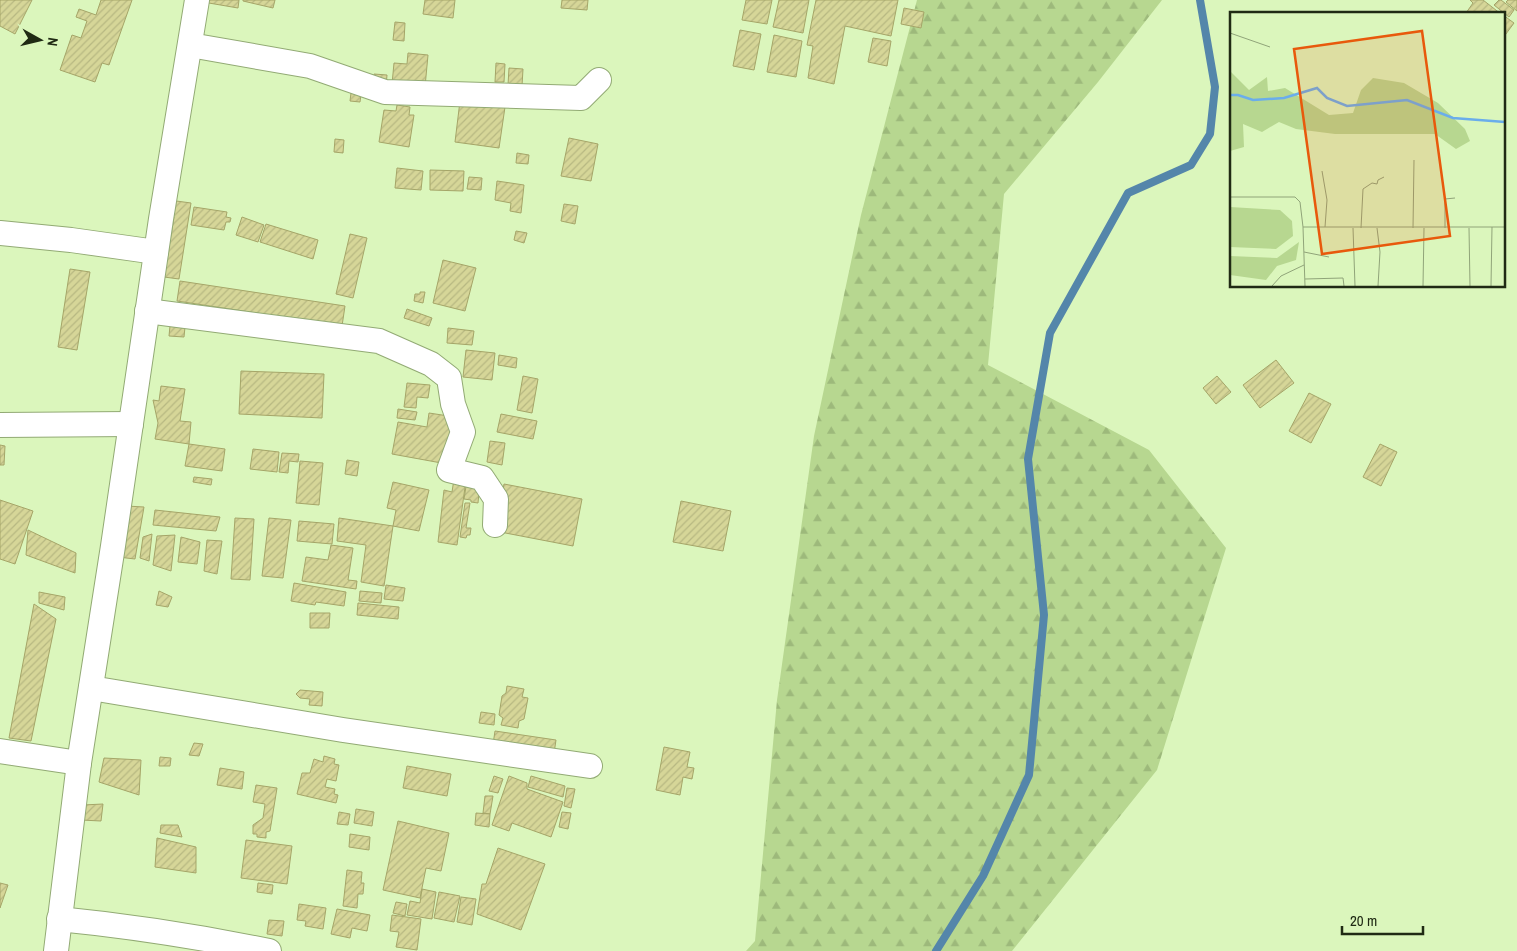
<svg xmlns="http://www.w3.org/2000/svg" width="1517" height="951" font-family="'Archivo Narrow',sans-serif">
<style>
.forest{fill:url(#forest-firs)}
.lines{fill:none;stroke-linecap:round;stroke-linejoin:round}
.stream{stroke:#5486aa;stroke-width:8}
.building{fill:url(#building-hatch);stroke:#a5a568}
.street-casing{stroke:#92aa74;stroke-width:26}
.street{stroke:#fff;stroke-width:24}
.inset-river{fill:none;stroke:#6aadeb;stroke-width:2.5}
.inset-road{fill:none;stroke:#90a479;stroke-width:1}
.view{fill:#e8590c;fill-opacity:0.15;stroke:#e8590c;stroke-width:2.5}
.inset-edge{fill:none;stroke:#202a14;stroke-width:2.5}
</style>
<defs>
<pattern id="forest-firs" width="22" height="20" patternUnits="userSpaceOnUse" patternTransform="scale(1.25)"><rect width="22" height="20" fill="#b7d790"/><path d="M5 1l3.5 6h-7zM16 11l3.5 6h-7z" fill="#9db97b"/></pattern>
<pattern id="building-hatch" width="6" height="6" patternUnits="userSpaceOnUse" patternTransform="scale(1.25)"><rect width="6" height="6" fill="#d6d698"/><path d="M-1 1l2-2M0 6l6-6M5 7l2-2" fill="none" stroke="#b7b882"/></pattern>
</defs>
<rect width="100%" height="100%" fill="#dbf6bc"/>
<polygon class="forest" points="917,0 1162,0 1098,82 1004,194 988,365 1149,450 1226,548 1157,770 1012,951 746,951 755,941 777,700 814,436 861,215"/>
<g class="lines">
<polyline class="stream" points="936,951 983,876 1029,775 1044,615 1028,459 1050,333 1128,193 1191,165 1210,134 1215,87 1200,0"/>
</g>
<g class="building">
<polygon points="0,0 32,0 15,34 0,26"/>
<polygon points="101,0 132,0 109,65 102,63 95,82 60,70 72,35 81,38 87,21 76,17 79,9 96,15"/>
<polygon points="203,0 239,0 238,8 203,2"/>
<polygon points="243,0 275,0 273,8 243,1"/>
<polygon points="425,0 455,0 453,18 423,14"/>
<polygon points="562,0 588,0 587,10 561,8"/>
<polygon points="746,0 772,0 767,24 742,20"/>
<polygon points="779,0 809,0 803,33 773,27"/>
<polygon points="816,0 898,0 891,36 845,26 834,84 808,78 813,46 807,45"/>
<polygon points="1470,0 1483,0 1501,14 1467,14 1466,13 1473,3"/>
<polygon points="1499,0 1501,0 1514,10 1509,17 1494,5"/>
<polygon points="1508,0 1517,0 1517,11 1506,2"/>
<polygon points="904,8 924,12 921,28 901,24"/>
<polygon points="1503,15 1514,23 1503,38"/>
<polygon points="395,22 405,23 404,41 393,40"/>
<polygon points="740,30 761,34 754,70 733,66"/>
<polygon points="774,35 802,41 796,77 767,72"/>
<polygon points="873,38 891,41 887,66 868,62"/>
<polygon points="408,53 428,55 425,87 392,84 394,63 407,64"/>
<polygon points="496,63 505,64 504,82 495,82"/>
<polygon points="509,68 523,69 522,86 508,85"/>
<polygon points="374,74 387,75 386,87 373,86"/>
<polygon points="352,85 362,87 360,102 350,101"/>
<polygon points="460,101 505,107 499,148 455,142"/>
<polygon points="397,105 410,107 409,115 414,115 409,147 379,142 384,110 396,111"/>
<polygon points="569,138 598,144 591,181 561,176"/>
<polygon points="335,139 344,140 343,153 334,152"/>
<polygon points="517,153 529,155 528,164 516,163"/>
<polygon points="397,168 423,171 421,190 395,188"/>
<polygon points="430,170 464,171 463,191 430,190"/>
<polygon points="469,177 482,178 481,190 467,189"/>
<polygon points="497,181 524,185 521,213 510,211 511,203 495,200"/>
<polygon points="169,200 191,203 179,279 164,277 174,217 167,216"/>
<polygon points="564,204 578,206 575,224 561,221"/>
<polygon points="194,207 227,212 226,217 231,218 230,222 226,222 224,230 191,225"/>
<polygon points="242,217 264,225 258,242 236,235"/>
<polygon points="266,224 318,240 313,259 260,242"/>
<polygon points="516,231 527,233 524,243 514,240"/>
<polygon points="350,234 367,238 353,298 336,294"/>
<polygon points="443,260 476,268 465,311 433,303"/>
<polygon points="70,269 90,272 77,350 58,347"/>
<polygon points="180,281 345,306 342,326 177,301"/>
<polygon points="420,292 425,292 423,303 414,301 415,294 420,294"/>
<polygon points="407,309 432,318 429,326 404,318"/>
<polygon points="170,326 185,327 184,337 169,336"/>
<polygon points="448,328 474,331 472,345 447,343"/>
<polygon points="466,350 495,353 492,380 463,377"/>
<polygon points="499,355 517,358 516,368 498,365"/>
<polygon points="1276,360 1294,383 1260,408 1243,385"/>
<polygon points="241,371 324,374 322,418 239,414"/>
<polygon points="523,376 538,379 532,413 517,410"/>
<polygon points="1217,376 1231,392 1216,404 1203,388"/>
<polygon points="407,383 430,385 428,398 417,397 416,408 404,407"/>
<polygon points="161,386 185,389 180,421 191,422 189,444 155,439 158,423 153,400 159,401"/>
<polygon points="1309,393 1331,404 1311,443 1289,431"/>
<polygon points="398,409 417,412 415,420 397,418"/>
<polygon points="429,413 455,417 447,464 392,454 398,422 427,427"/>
<polygon points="501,414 537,421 533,439 497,432"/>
<polygon points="490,441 505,443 502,465 487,462"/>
<polygon points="189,444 225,449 222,471 185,466"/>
<polygon points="1380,444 1397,452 1381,486 1363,477"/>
<polygon points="0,445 5,446 4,465 0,465"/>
<polygon points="253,449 279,452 277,472 250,469"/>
<polygon points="282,453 299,454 298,462 289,461 288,473 279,472"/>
<polygon points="347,460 359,462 357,476 345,474"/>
<polygon points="300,461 323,463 319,505 296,503"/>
<polygon points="194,477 212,479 211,485 193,482"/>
<polygon points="454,479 466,480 457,545 438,542 444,490 452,492"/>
<polygon points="467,480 480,482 478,503 471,502 471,500 464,499"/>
<polygon points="393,482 429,490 419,531 393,526 396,510 387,508"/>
<polygon points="504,484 582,499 573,546 495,531"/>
<polygon points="0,500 33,511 15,564 0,559"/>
<polygon points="681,501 731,511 723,551 673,542"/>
<polygon points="465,503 470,503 466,528 471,528 470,535 467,535 466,538 460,537"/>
<polygon points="126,506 144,507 135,559 118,557"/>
<polygon points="155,510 220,517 216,531 153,525"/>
<polygon points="235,518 254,519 250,580 231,579"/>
<polygon points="269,518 291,520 283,578 262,576"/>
<polygon points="339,518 393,526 384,586 361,582 366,545 337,541"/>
<polygon points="299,521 334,524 332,544 297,541"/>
<polygon points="28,530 76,553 75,573 26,555"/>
<polygon points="152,534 149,561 140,558 143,537"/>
<polygon points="175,535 171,571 153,565 157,536"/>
<polygon points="181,537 200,542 197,564 178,562"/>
<polygon points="207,540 222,541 217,574 204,571"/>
<polygon points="331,545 353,548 348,580 357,581 356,589 302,581 306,557 328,560"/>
<polygon points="294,583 346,592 344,606 316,602 315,605 291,601"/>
<polygon points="386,585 405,588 403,601 384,599"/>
<polygon points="159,591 172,597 168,607 156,605"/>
<polygon points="360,591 382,593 381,603 359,601"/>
<polygon points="39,592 65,597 64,610 39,603"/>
<polygon points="358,603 399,607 398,619 357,615"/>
<polygon points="34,604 56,619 31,741 9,738"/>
<polygon points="310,613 330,613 329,628 310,628"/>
<polygon points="507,686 524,689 522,697 528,698 524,719 519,721 518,728 501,725 503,718 499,715 502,696 506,693"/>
<polygon points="300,690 323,692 322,706 309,705 310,699 300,698 296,694"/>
<polygon points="481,712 495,714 494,725 479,723"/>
<polygon points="495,731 556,740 553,760 492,751"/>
<polygon points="194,743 203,744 199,756 189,755"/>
<polygon points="664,747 690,752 687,767 694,768 692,779 683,777 680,795 656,790"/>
<polygon points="324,756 335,759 334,764 339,765 336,781 327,779 325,787 335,789 334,794 338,795 336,803 297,794 302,773 310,773 314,759 323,762"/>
<polygon points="160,757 171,758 170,766 159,766"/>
<polygon points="104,758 141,760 139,795 99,782"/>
<polygon points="407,766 451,774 447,796 403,788"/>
<polygon points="220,768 244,772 242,789 217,785"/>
<polygon points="494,776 503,779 498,793 489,791"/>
<polygon points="509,776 527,783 527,789 563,802 551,837 512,823 509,831 492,825"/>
<polygon points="531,776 565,786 563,797 528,787"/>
<polygon points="256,785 277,788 270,831 266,832 266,838 257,837 257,834 253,834 253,825 263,818 265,804 253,802"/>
<polygon points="567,788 575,789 571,808 564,806"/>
<polygon points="485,796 493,796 490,814 483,813"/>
<polygon points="103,804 101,821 81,820 83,805"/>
<polygon points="356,809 374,812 372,826 354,823"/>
<polygon points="339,812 350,814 348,825 337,824"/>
<polygon points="562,812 571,813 568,829 559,827"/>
<polygon points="476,813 490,814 489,827 475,825"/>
<polygon points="398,821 449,833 441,871 426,868 420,898 383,890"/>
<polygon points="161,825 178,825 182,837 160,833"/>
<polygon points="350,834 370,837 369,850 349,847"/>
<polygon points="157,838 196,847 196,873 155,867"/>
<polygon points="246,840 292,846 287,884 241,878"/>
<polygon points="498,848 545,864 521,930 477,914 482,884 486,884"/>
<polygon points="347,870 362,872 361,883 364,883 363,894 358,894 357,908 343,906"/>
<polygon points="0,883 8,885 0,908"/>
<polygon points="258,883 273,885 272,894 257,892"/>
<polygon points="422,889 436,892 432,919 407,915 410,901 420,903"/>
<polygon points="439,892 460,896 454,922 434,918"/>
<polygon points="461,897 476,899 472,925 457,922"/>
<polygon points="396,902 407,904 405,916 393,913"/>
<polygon points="299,904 326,908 323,929 305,926 306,921 297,920"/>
<polygon points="337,909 370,915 367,931 352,928 350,938 331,934"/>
<polygon points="392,915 421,919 417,950 396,947 399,932 390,931"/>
<polygon points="269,920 284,921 282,936 267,934"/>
</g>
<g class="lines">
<defs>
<g id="street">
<polyline points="190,45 310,66 385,92 581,98 599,80"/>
<polyline points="0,233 71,240 156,252"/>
<polyline points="147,311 379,341 431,364 449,378 453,404 463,432 449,470 482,478 496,499 495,525"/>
<polyline points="0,425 131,424"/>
<polyline points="91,688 343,730 590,766"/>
<polyline points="0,751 79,763"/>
<path d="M59,919C130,926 200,937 269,951"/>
<polyline points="56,951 79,763 113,546 161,219 197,0"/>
</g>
</defs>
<use href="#street" class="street-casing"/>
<use href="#street" class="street"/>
</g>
<g transform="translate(1230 12)">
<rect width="275" height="275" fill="#dbf6bc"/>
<path d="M0,59L19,78L37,65L38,79L55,76L99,103L123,101L131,78L143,66L174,71L208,91L235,117L240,129L226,137L205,122H105L66,117L49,110L32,120L13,112L14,135L0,139ZM69,230L66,248L47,254L36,268L0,263V244L47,246Z" fill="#b7d790"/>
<path d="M0,195L50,198L62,209L63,224L46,237L0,235Z" fill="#b7d790"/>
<path class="inset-river" d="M0,83H8L23,88L54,86L87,76L97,86L117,94L177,88L223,106L275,110"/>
<path class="inset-road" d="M0,21L40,35M92,159L97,188L95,215M0,185H65L70,190L73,215M123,216L125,274M131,216L133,177L142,171L147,172L148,168L154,165M147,216L150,240L148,274M183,216L184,148M215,216V187L225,186M239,216L240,274M74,240L99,245M75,267L113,266L114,274M42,274L51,264L74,253M75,274L73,215H275M193,274L194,216M261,274L262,215"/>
<path class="view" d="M192,19L220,224L92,242L64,37Z"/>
<rect width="275" height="275" class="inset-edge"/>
</g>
<g transform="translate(40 40) rotate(98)" stroke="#dbf6bc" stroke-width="4" paint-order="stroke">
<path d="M0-4L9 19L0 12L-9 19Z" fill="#202a14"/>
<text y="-8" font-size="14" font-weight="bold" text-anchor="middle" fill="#202a14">N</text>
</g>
<path d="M1342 926v8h81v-8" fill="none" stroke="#202a14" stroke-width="2.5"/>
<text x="1350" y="926" font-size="15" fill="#202a14" stroke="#dbf6bc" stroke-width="4" paint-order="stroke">20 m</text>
</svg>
